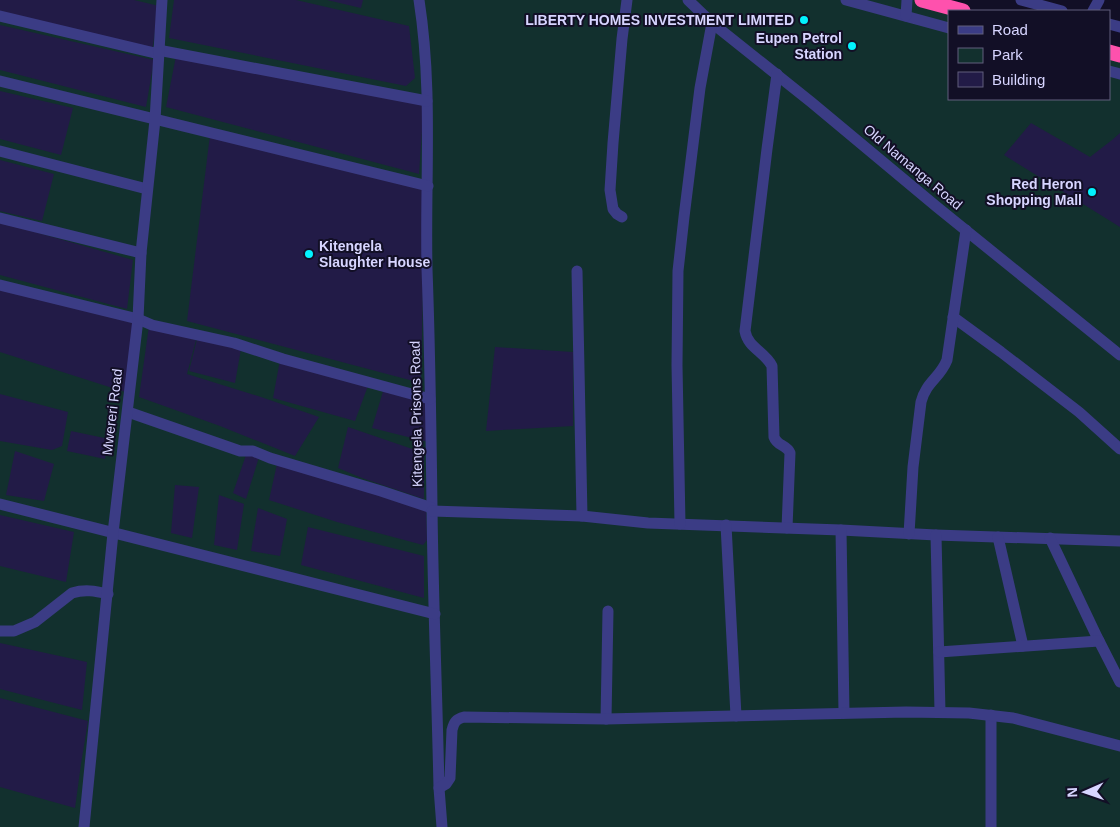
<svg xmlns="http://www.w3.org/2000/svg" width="1120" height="827" font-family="Helvetica,sans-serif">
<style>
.green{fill:#12302e}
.building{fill:#221b47}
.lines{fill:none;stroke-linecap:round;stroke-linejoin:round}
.minor{stroke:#3b3c85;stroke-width:11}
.highway{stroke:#fe51ad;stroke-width:15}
.poi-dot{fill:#02f2fe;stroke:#120f26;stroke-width:2}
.labels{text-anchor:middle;stroke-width:4;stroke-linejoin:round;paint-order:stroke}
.poi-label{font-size:14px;font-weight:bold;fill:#d7d5ff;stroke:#120f26;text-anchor:end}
.street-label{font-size:14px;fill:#d7d5ff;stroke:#120f26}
</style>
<rect width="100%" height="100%" fill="#120f26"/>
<polygon class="green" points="0,0 922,0 949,11 949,99 1109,99 1109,52 1120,55 1120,827 0,827"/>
<g class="building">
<polygon points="0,0 134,0 159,6 152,51 0,14"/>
<polygon points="174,0 296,0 409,26 415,78 406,86 169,38"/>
<polygon points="327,0 363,0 361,8"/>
<polygon points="0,25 154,60 146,107 0,70"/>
<polygon points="176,56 424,102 419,174 166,107"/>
<polygon points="0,91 73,108 61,155 0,139"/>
<polygon points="1031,123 1090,157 1112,140 1120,133 1120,227 1004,155"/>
<polygon points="210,135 425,187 421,383 187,321"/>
<polygon points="0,160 54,174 42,221 0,211"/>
<polygon points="0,222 133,260 127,309 0,275"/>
<polygon points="0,287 133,323 125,392 0,352"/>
<polygon points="149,326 196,340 187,374 261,397 319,417 295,456 220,426 139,397"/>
<polygon points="197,339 241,349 235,383 189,371"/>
<polygon points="495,347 573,352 573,426 486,431"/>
<polygon points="280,360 369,383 355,421 273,398"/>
<polygon points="384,388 427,399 428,442 372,428"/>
<polygon points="0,394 68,412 62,446 52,450 0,441"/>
<polygon points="348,427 424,453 424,499 362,478 338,468"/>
<polygon points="71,431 109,439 105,459 67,451"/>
<polygon points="15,451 54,464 44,501 6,495"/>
<polygon points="247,452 259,457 246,499 233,493"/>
<polygon points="277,464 426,507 427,540 423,545 337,522 269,500"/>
<polygon points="175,485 199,487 192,538 171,533"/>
<polygon points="219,495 244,504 237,550 214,545"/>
<polygon points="258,508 287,519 280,556 251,551"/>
<polygon points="0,515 74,532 66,582 0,566"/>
<polygon points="308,527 424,556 424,598 301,565"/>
<polygon points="0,643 87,662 82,710 0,689"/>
<polygon points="0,698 88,721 81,764 75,808 0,787"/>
</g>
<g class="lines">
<g class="minor">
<path d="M419,0C433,89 425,180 427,269C430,348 431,427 432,507C433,600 437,694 439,788L442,827"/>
<polyline points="688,0 712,23 811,102 937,207 1120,355"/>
<polyline points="846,0 949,28"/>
<polyline points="1021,0 1062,11"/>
<polyline points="1093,11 1099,0"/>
<polyline points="0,16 159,54"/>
<polyline points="906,16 907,0"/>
<polyline points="1109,24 1120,27"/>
<polyline points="158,50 427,101"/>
<polyline points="1109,71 1120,74"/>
<path d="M777,74L767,149L745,331C748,348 764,351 772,366L774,437C777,446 787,445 790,453L787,528"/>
<polyline points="0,81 428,186"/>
<polyline points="0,151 147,189"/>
<polyline points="622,217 617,214 613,209 610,190 613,143 622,39 627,0"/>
<polyline points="0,218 141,253"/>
<polyline points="577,271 582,516"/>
<polyline points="0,285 138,319 152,325 234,343 283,359 430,399"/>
<polyline points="953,317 1001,352 1079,412 1120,449"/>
<polyline points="128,412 240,451 253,451 270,458 381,491 432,508"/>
<polyline points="0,504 435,614"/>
<polyline points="432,511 582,516 648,523 841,530 936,535 1120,541"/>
<polyline points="680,524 677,365 678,271 684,217 700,88 712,23"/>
<polyline points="726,525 736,716"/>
<polyline points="841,530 844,713"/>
<path d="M909,534L913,467L921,402C926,382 940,378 947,360L966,230"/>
<polyline points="936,535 940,712"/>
<polyline points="998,537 1023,646"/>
<polyline points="1050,538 1097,637 1120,682"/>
<path d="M0,631H14L35,622L72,593C85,589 95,591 108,594"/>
<polyline points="939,652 1099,641"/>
<polyline points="991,715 991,827"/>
<polyline points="606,719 608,611"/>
<path d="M439,788L446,784L450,778L452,730C454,722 456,719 464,717L606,719L906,712L969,713L1013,718L1120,746"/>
<polyline points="84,827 113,533 138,319 141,253 155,120 162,0"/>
</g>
<g class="highway">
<polyline points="922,0 963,11"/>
<polyline points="1109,52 1120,55"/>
</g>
</g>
<g class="poi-dot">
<circle cx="804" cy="20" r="5"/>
<circle cx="852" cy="46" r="5"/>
<circle cx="1092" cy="192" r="5"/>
<circle cx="309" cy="254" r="5"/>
</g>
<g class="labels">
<g class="poi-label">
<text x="794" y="25">LIBERTY HOMES INVESTMENT LIMITED</text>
<text x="842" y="43">Eupen Petrol<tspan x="842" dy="16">Station</tspan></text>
<text x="1082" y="189">Red Heron<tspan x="1082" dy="16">Shopping Mall</tspan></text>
<text x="319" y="251" text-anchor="start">Kitengela<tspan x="319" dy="16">Slaughter House</tspan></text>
</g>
<g class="street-label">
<text transform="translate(913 167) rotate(40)" y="5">Old Namanga Road</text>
<text transform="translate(112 412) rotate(-83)" y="5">Mwereri Road</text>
<text transform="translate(416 414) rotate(-91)" y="5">Kitengela Prisons Road</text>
</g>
</g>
<rect x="948" y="10" width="162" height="90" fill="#120f26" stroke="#615e7d"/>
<rect x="958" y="26" width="25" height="8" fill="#3b3c85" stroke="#615e7d"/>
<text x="992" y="35" font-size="15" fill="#d7d5ff">Road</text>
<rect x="958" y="48" width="25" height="15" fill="#12302e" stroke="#615e7d"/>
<text x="992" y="60" font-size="15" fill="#d7d5ff">Park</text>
<rect x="958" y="72" width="25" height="15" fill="#221b47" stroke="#615e7d"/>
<text x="992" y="85" font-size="15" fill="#d7d5ff">Building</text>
<g transform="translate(1085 792) rotate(268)" stroke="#120f26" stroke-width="4" paint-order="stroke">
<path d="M0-4L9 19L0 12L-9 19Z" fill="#d7d5ff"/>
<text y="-8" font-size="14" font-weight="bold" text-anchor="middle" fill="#d7d5ff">N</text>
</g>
</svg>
